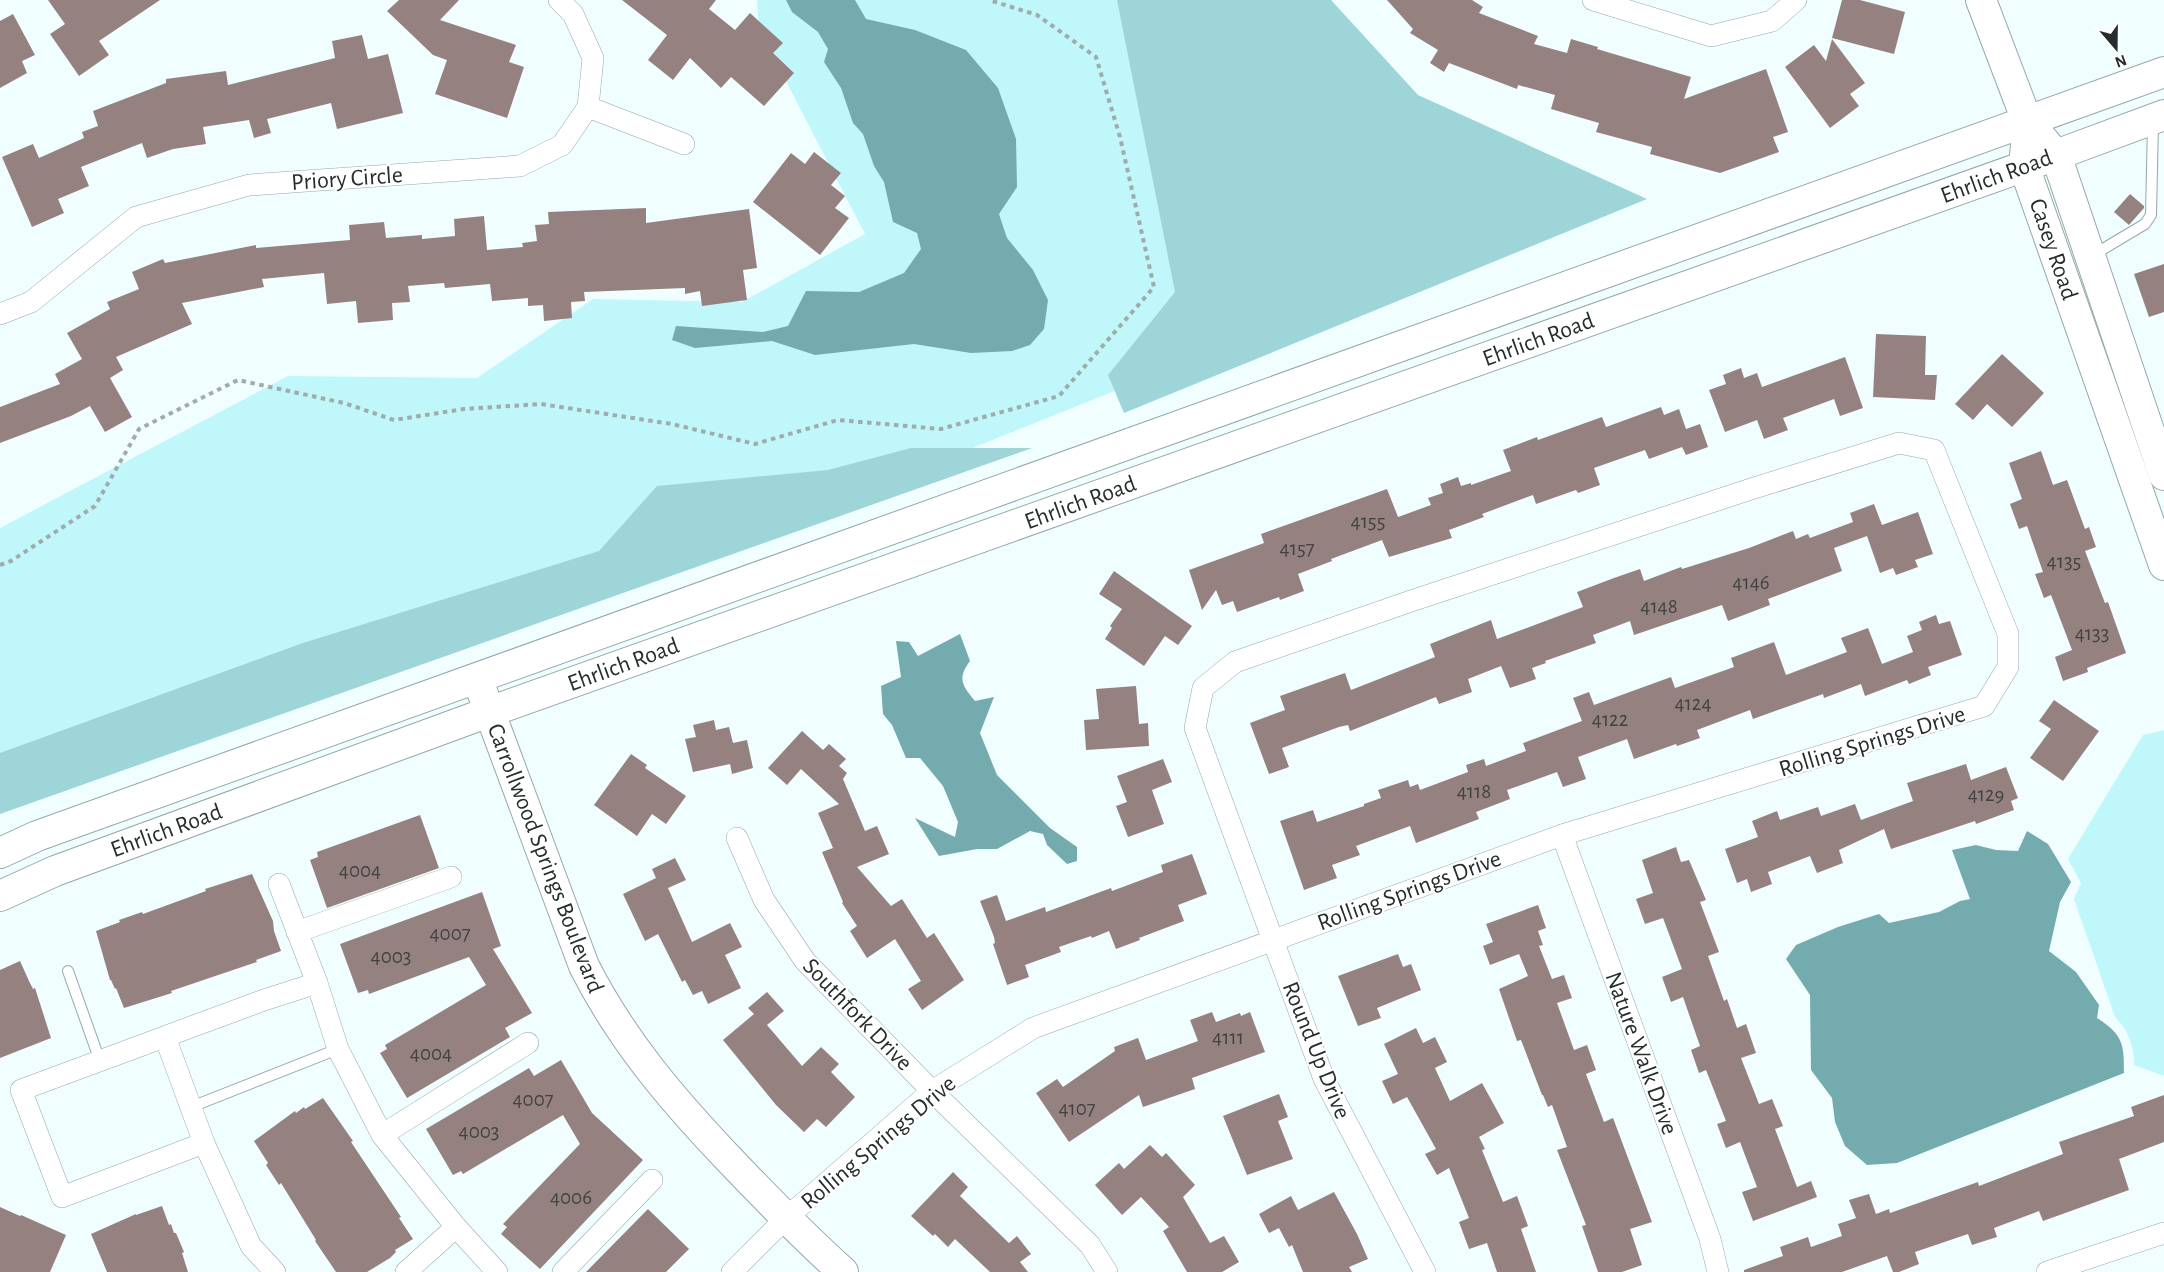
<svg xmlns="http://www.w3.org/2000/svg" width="2164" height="1272" font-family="'Alegreya Sans',sans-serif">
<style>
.green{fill:#c0f7fa}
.forest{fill:#9dd5d9}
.water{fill:#74abaf}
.building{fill:#958280}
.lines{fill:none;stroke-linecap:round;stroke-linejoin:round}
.lane-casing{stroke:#94a8a9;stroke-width:12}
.street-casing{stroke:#94a8a9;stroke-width:22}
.secondary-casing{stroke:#94a8a9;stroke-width:32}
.path{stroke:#a0abac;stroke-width:4;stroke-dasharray:4.5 4.5;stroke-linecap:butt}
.lane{stroke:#fff;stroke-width:10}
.street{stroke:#fff;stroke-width:21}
.secondary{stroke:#fff;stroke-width:30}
.labels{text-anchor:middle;stroke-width:4.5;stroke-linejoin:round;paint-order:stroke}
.number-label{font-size:21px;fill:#414242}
.street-label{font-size:24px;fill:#252d2d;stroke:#fff}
</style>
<rect width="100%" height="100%" fill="#f1feff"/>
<g class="green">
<polygon points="757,0 1229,0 1357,294 975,447 207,723 0,794 0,528 288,376 477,378 593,299 742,302 865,234 759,29"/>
<path d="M2164,730V1076L2134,1065C2134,1046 2129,1031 2115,1017L2074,899L2081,883L2068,859L2143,735Z"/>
</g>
<g class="forest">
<polygon points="1117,0 1331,0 1418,95 1647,199 1124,413 1108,375 1175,292"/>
<polygon points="911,448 1032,448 0,814 0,753 303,643 599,551 657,486 828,470"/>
</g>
<g class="water">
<polygon points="786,0 855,0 866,19 915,30 966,50 998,88 1016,139 1017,187 999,214 1007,238 1033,270 1048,300 1044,329 1030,345 1012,351 971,353 914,344 815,355 772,341 695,348 672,340 676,326 763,332 788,326 806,291 859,292 904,273 921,249 917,233 893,222 884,182 874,166 863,134 853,123 841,88 824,62 828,49 818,32 792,12"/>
<path d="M960,634L970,661C957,678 962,686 975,701L994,697L980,733L997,775L1050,828L1077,847V861L1067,864L1047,845L1043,834L1030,831L997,849H977L939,856L915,818L955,837L958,822L943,786L920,758H906L892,725L883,714L881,686L901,677L896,641L909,642L918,656Z"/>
<path d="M2027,831L2048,844L2071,882L2060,902L2049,951L2076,972L2099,1005L2097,1018C2123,1035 2124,1043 2124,1073L1897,1163L1867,1165L1845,1146L1835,1122L1832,1098L1811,1070L1810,995L1786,959L1796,945L1838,927L1879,914L1889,923L1939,912L1960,901L1970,899L1952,850L1976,845L1996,850L2018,851Z"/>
</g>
<g class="building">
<polygon points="48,0 160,0 99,41 109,55 79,76 50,34 65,24"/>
<polygon points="399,0 459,0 440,20 516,45 509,62 524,67 507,118 435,94 447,60 433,55 387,11"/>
<polygon points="622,0 716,0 709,9 735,30 750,13 783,43 773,53 794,73 764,106 731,77 721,88 690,58 673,80 648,60 667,35"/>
<polygon points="1387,0 1472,0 1483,7 1479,13 1538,36 1534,44 1567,53 1571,39 1598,47 1597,49 1691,77 1684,99 1766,69 1788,132 1773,137 1779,152 1720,173 1650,154 1652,147 1596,132 1599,123 1551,109 1555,95 1518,85 1517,89 1449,63 1444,72 1430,63 1438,50 1410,33 1413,29"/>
<polygon points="1842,0 1860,0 1905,12 1894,54 1832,38"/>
<polygon points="13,14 35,55 22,61 27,73 0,88 0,21"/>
<polygon points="362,35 368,59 388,54 403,113 337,129 331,103 267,119 271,133 254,138 249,120 203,127 206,144 173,149 147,158 142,143 81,167 89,186 58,199 64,213 32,227 2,157 33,144 39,158 84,138 82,132 98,126 93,111 166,83 166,79 226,71 228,85 335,58 332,41"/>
<polygon points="1832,39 1865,83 1850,94 1859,106 1830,128 1785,67 1814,45 1826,61"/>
<polygon points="814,152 841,173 831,185 845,196 835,208 849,218 820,255 753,202 791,153 805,164"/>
<polygon points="2130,194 2144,206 2144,208 2129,225 2114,212"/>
<polygon points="646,208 646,223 749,209 757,268 743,270 747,300 702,306 700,291 685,294 685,288 584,292 585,301 571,302 572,318 544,321 543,305 528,306 528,298 492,301 490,284 445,288 444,283 408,286 410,302 392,303 393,320 358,323 356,301 327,304 324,273 262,279 264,287 182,303 192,324 116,357 123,370 110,378 132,417 105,432 90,406 71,416 0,443 0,407 60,384 55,374 82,359 67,333 110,309 107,302 139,289 132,272 163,259 165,263 256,245 256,248 350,240 349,225 384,222 386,238 422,235 422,239 455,236 454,219 484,216 487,250 523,247 522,243 537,241 535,225 549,224 548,212"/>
<polygon points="2164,264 2164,312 2149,317 2134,274"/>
<polygon points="1876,334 1926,336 1925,375 1937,375 1935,400 1873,397"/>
<polygon points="2002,354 2044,393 2012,427 1987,404 1973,420 1955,404"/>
<polygon points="1845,357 1863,408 1840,416 1834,399 1783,418 1788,430 1764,439 1757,420 1725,432 1709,390 1726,384 1723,375 1741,368 1744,378 1757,373 1762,387"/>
<polygon points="1661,407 1664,415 1679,409 1686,429 1700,424 1708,447 1686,455 1682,447 1649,459 1645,450 1594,468 1600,485 1578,493 1576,490 1536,504 1533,495 1482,514 1484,517 1449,530 1452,538 1389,557 1382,540 1331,559 1332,561 1298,574 1304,591 1280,600 1279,597 1237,612 1233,601 1222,605 1216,590 1202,610 1189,570 1264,543 1261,534 1387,489 1398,517 1431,505 1428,498 1443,493 1440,484 1458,477 1461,486 1471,483 1471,485 1511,471 1503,450 1537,437 1538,440 1602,417 1606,427"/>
<polygon points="2041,451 2053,485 2067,480 2085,529 2089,527 2096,547 2085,551 2105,603 2108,602 2126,653 2087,668 2088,672 2063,681 2055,657 2072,650 2051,595 2044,598 2035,574 2043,572 2027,526 2019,529 2010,504 2022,499 2009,463"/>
<polygon points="1874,504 1882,525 1918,512 1933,554 1915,560 1918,567 1896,575 1893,568 1880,573 1867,536 1834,548 1842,571 1768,599 1770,605 1728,621 1722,605 1634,635 1630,621 1593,635 1596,643 1545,661 1546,663 1532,668 1536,679 1510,688 1501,666 1468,679 1472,692 1439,704 1436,697 1350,731 1348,725 1339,727 1282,748 1289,767 1269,774 1250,723 1285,710 1280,696 1345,673 1351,690 1435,657 1430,644 1491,620 1497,639 1583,607 1577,592 1614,578 1640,569 1644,581 1681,567 1682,569 1749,548 1793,531 1796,539 1808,534 1810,538 1853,522 1850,513"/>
<polygon points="1114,571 1192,626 1178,645 1165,636 1144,666 1105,639 1112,628 1110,626 1122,609 1099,594"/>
<polygon points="1936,615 1939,624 1950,621 1962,655 1928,667 1931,675 1909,684 1907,680 1865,696 1861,684 1824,698 1823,694 1753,719 1750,710 1697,730 1700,738 1677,746 1676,744 1634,759 1627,739 1578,757 1586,779 1563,787 1557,772 1507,790 1510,799 1476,812 1479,819 1416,843 1410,826 1356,846 1360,855 1332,865 1337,878 1304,890 1280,821 1313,810 1317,822 1364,806 1364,804 1381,798 1378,790 1408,780 1410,787 1418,784 1420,790 1468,772 1466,765 1484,759 1486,766 1526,751 1523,743 1582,721 1573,698 1589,692 1594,705 1671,677 1675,688 1734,667 1731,658 1774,642 1786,675 1847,652 1841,638 1868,628 1882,664 1913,652 1907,636 1922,630 1919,622"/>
<polygon points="1136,686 1139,724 1148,723 1149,746 1086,750 1084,720 1099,719 1096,689"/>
<polygon points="2054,700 2099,731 2063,781 2030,758 2051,729 2039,721"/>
<polygon points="714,720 716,730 729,727 733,743 747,740 753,768 732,774 730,764 693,772 685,739 696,737 693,725"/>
<polygon points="802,731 823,750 829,744 846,759 839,766 847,773 843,779 865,831 877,826 889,854 857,867 891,906 902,899 927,938 934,933 964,980 922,1010 908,989 921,981 895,939 867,958 850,931 857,926 842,903 843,902 822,852 833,848 818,813 839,804 801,769 787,785 768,768"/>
<polygon points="631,754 647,765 645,768 686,796 666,824 652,814 637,836 594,805"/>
<polygon points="1163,759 1172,782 1152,790 1164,824 1128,837 1116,806 1127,802 1117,776"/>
<polygon points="1966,764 1971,780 2006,767 2018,798 2011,801 2014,810 1976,824 1975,821 1891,849 1884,829 1839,850 1843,863 1817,873 1810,856 1768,872 1772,884 1751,892 1747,879 1737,883 1725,849 1758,837 1752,821 1777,811 1780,820 1818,807 1821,816 1855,804 1861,820 1913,801 1907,783"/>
<polygon points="420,815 439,868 327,908 310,860 318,857 317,852"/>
<polygon points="1676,847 1681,862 1689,860 1706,900 1700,902 1719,952 1708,956 1724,1001 1727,999 1737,1028 1746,1024 1756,1053 1741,1058 1759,1104 1772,1099 1783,1126 1775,1129 1797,1187 1811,1181 1817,1197 1753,1221 1742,1192 1757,1187 1740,1142 1726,1148 1717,1124 1726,1121 1706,1070 1699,1073 1691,1050 1700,1046 1683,997 1671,1002 1662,977 1682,969 1663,918 1645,924 1636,899 1653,893 1642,860"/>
<polygon points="1192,854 1207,894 1178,905 1184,921 1139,938 1140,940 1116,949 1109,931 1092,938 1091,936 1059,947 1061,952 1025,965 1029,977 1007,985 993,944 995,943 994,937 980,901 997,895 1006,921 1045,907 1046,912 1111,888 1112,891 1163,872 1161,865"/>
<polygon points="675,858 686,880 668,888 692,942 730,923 742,947 725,955 741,988 708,1004 702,991 693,995 685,980 682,982 658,934 645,941 623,894 656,878 652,869"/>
<polygon points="252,874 273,921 274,931 281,951 256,960 257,962 171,991 172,993 124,1008 116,988 115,989 111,980 110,980 96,931 120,922 119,920 142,912 143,914 206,891 205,889"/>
<polygon points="482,892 501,946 493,949 532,1013 505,1028 510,1037 407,1098 380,1053 387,1049 385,1045 486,985 469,957 369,994 368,990 358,993 340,944"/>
<polygon points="1538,905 1546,928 1538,931 1543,945 1539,946 1552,979 1564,975 1572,998 1557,1003 1574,1050 1587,1045 1596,1070 1586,1074 1604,1122 1613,1118 1652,1222 1630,1229 1642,1265 1622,1272 1598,1272 1582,1226 1586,1225 1557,1150 1567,1147 1552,1105 1548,1107 1543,1095 1542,1095 1521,1040 1517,1041 1499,989 1528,976 1519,954 1490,965 1483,946 1493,942 1486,924"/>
<polygon points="1398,954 1403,967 1411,964 1421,990 1377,1008 1381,1018 1358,1026 1338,976"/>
<polygon points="20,961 29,981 33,989 35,988 51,1038 0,1058 0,970"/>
<polygon points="767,992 784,1011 767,1025 802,1066 821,1047 839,1064 831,1072 855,1097 826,1127 817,1119 804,1132 776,1105 723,1040 754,1014 748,1008"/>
<polygon points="1212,1012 1216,1022 1240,1013 1241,1016 1250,1012 1265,1052 1192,1078 1195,1089 1143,1107 1139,1095 1069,1142 1036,1093 1057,1079 1063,1087 1115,1051 1114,1047 1138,1038 1146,1060 1198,1041 1190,1020"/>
<polygon points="1416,1028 1423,1043 1435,1037 1447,1062 1435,1068 1450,1101 1482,1083 1504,1123 1479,1137 1485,1149 1482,1150 1503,1202 1517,1196 1528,1226 1521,1229 1536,1272 1497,1272 1487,1243 1469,1249 1459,1222 1469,1218 1449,1168 1437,1175 1425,1154 1436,1149 1407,1097 1393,1104 1382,1081 1398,1074 1384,1044"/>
<polygon points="561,1060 592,1113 643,1160 540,1269 501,1234 507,1227 503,1224 580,1144 563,1115 463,1174 461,1171 453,1175 426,1129 529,1068 534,1076"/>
<polygon points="1279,1094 1288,1117 1278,1121 1293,1159 1247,1175 1223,1116"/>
<polygon points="2164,1095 2164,1142 2119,1159 2129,1190 2043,1221 2039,1211 1994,1228 1997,1237 1972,1245 1968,1234 1915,1252 1919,1264 1899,1272 1893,1272 1887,1256 1842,1272 1744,1272 1744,1270 1783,1256 1780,1247 1808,1237 1811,1247 1842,1236 1838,1224 1856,1218 1849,1200 1869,1194 1876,1214 1889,1209 1890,1213 1978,1182 1979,1186 2063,1154 2059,1142 2134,1116 2131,1107"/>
<polygon points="323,1098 353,1141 351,1142 401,1217 399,1218 413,1239 395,1250 396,1252 390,1258 367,1272 336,1272 315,1241 316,1240 281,1183 279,1185 266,1165 268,1163 254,1141 295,1111 296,1113 304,1107 305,1109"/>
<polygon points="1150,1145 1162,1157 1166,1153 1195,1185 1183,1197 1210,1243 1224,1236 1239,1262 1222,1272 1187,1272 1163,1231 1169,1227 1141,1197 1122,1215 1095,1185 1119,1163 1124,1169"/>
<polygon points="953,1172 968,1187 960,1196 1009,1243 1017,1236 1031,1254 1020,1262 1028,1272 990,1272 955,1239 948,1247 935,1234 933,1236 911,1216"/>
<polygon points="1334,1192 1357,1234 1368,1259 1349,1267 1352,1272 1303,1272 1292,1245 1289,1247 1279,1228 1269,1233 1259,1214 1291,1196 1298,1210"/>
<polygon points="162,1206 169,1225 171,1224 174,1233 176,1233 184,1252 182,1253 188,1272 107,1272 91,1234 136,1214 136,1215"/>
<polygon points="0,1207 20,1216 21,1215 66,1235 50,1272 0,1272"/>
<polygon points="648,1209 689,1249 666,1272 586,1272"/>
</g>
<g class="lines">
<defs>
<g id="lane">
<polyline points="2093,255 2145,224 2151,215 2153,122"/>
<polyline points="68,971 100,1061"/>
<polyline points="191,1107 338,1049"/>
</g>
<g id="street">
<polyline points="1593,0 1711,36 1772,21 1796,0"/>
<polyline points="588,107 684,144"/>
<polyline points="0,314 31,302 136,217 249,185 520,166 562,145 588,107 593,58 573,14 559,0"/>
<polyline points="1562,835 1710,1239 1718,1272"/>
<polyline points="737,838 764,900 805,961 932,1091 1090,1245 1107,1272"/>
<polyline points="279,884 317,983 338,1049 382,1135 456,1227 497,1272"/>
<polyline points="297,932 451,877"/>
<polyline points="165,1037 204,1143 251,1246 275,1272"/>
<polyline points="382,1135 528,1043"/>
<polyline points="204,1143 62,1197 21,1090 264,1000 317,983"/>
<polyline points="406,1272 456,1227"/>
<polyline points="563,1272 652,1180"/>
<polyline points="732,1272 785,1219 932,1091 1033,1028 1562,835 1984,706 2008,667 2008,634 1934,450 1899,443 1751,489 1414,600 1235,662 1203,688 1195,728 1324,1079 1425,1272"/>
<polyline points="2047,1272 2164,1233"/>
</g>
<g id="secondary">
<polyline points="1981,0 2027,121 2056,155 2164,475"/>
<polyline points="2026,145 2024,166 2164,565"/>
<path d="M483,694L584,966C621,1039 670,1097 726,1156C764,1196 802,1235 843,1272"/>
<polyline points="0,853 37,836 2164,72"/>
<polyline points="0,896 55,871 489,712 2056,155 2164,115"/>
</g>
</defs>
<use href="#lane" class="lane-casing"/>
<use href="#street" class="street-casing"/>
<use href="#secondary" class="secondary-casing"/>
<polyline class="path" points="0,565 11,561 95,506 139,429 238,380 344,403 394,420 464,409 541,404 672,424 755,444 838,420 941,429 1059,396 1154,287 1120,137 1096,57 1037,15 989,0"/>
<use href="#lane" class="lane"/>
<use href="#street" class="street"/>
<use href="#secondary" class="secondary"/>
</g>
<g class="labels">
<g class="number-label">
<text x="1368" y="528">4155</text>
<text x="1297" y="555">4157</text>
<text x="2064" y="568">4135</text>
<text x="1751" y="589">4146</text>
<text x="1659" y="613">4148</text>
<text x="2092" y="640">4133</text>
<text x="1693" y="710">4124</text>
<text x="1610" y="726">4122</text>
<text x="1474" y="798">4118</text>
<text x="1986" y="801">4129</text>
<text x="360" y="877">4004</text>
<text x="450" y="940">4007</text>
<text x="391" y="963">4003</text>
<text x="1228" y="1044">4111</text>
<text x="431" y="1060">4004</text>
<text x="533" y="1106">4007</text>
<text x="1077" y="1115">4107</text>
<text x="479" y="1138">4003</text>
<text x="571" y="1204">4006</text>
</g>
<g class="street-label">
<text transform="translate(1996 176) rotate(-20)" y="8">Ehrlich Road</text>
<text transform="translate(347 178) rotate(-4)" y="8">Priory Circle</text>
<text transform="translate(2054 249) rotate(71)" y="8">Casey Road</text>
<text transform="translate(1538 339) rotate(-20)" y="8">Ehrlich Road</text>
<text transform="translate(1080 502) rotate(-20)" y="8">Ehrlich Road</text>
<text transform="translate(623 664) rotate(-20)" y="8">Ehrlich Road</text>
<text transform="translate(1872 741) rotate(-17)" y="8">Rolling Springs Drive</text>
<text transform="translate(166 830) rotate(-20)" y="8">Ehrlich Road</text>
<text transform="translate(546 858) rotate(69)" y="8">Carrollwood Springs Boulevard</text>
<text transform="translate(1409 890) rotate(-20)" y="8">Rolling Springs Drive</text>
<text transform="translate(858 1014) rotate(46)" y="8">Southfork Drive</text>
<text transform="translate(1317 1050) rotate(68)" y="8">Round Up Drive</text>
<text transform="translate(1642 1053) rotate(70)" y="8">Nature Walk Drive</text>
<text transform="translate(878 1142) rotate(-40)" y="8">Rolling Springs Drive</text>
</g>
</g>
<g transform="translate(2116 48) rotate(160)" stroke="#ffffff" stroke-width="4.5" paint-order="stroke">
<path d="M0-4.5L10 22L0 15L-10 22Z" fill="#252d2d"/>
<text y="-9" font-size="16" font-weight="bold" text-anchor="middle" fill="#252d2d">N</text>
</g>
</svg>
